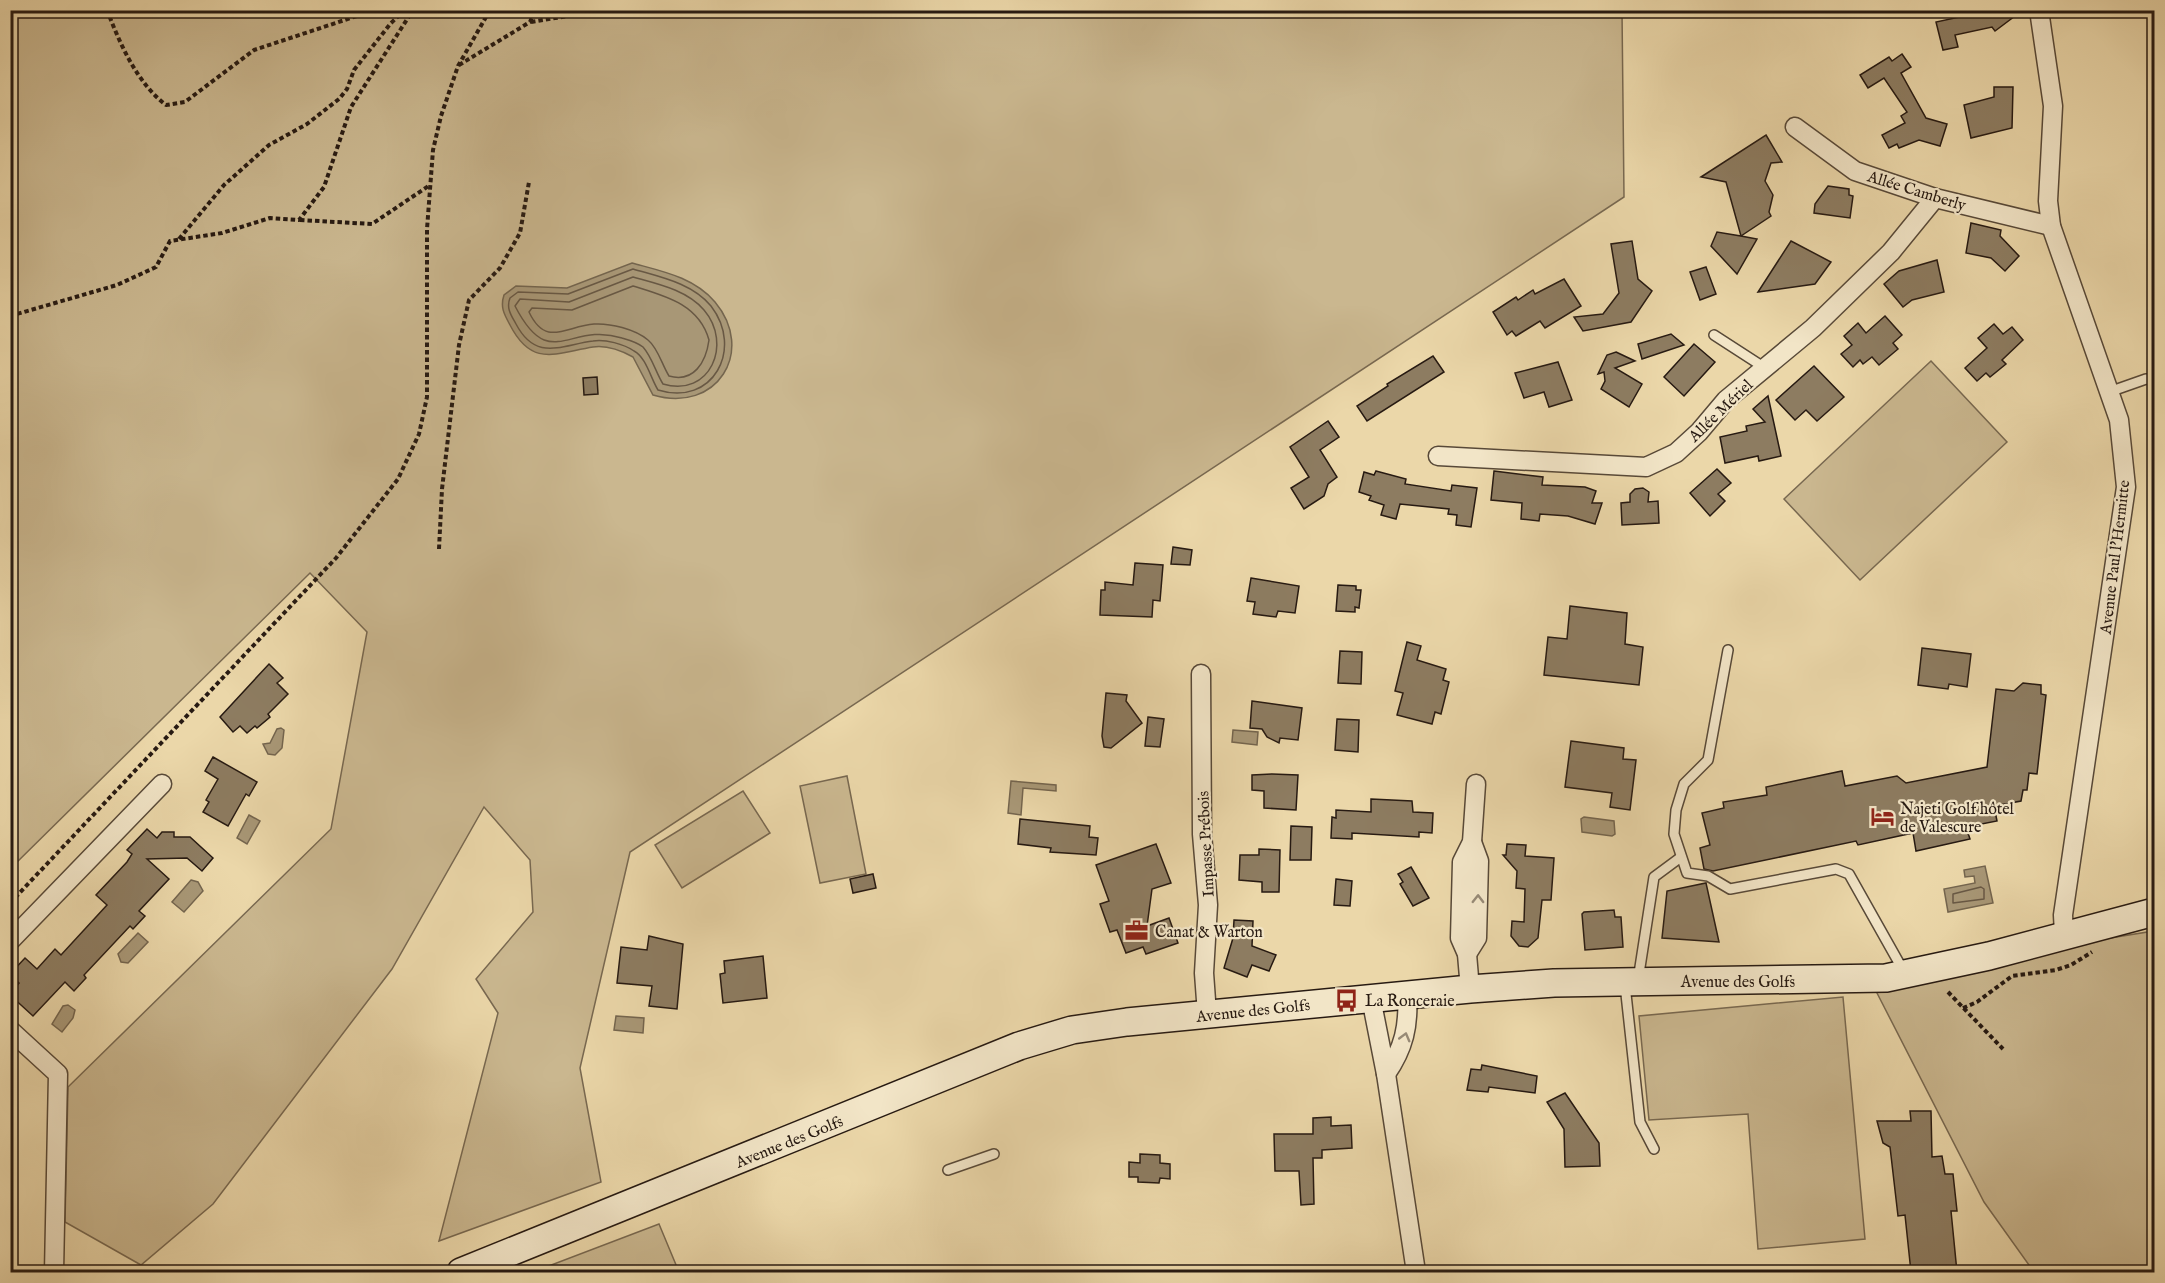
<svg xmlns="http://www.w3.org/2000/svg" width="2165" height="1283" font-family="'IM FELL English',serif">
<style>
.green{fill:#cab78f;stroke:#786850;stroke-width:1.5}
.water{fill:#a89776;stroke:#74654e;stroke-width:1.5}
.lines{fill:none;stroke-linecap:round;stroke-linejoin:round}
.shore{stroke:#685844;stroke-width:1.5}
.building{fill:#8d7c61;stroke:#271a12;stroke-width:1.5}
.lane-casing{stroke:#584938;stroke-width:12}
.street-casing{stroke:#584938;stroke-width:21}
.secondary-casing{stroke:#271a12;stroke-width:30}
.path{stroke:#271a12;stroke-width:4;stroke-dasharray:4.5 3;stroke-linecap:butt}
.lane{stroke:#f2e5c7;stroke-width:9}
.street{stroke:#f2e5c7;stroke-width:18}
.secondary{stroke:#f2e5c7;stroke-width:27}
.oneway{stroke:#978a76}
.labels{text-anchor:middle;stroke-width:4.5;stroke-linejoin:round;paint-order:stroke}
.street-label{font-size:16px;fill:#271a12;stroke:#f2e5c7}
.poi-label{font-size:16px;fill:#271a12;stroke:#f2e5c7;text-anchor:start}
</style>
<rect width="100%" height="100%" fill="#ebd7a9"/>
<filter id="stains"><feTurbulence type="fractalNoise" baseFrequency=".00333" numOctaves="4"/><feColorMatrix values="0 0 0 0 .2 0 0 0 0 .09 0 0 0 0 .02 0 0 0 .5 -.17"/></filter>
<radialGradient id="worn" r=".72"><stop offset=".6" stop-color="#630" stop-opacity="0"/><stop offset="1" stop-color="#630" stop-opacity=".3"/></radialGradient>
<g class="green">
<polygon points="11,11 1622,11 1624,197 630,852 580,1068 601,1182 439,1241 498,1013 476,979 533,912 530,860 484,807 392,969 213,1204 141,1265 65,1222 68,1087 331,829 367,632 310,573 11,868"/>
<polygon points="1931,361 2007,442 1860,580 1784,499"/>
<polygon points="847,776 866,874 820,883 800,786"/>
<polygon points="743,791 770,833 682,888 655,845"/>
<polygon points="2154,931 2154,1272 2034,1272 1984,1202 1877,993 1873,976"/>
<polygon points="1843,997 1865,1239 1758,1249 1748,1114 1649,1120 1639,1016"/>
<polygon points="659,1224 679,1272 533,1272"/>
</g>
<g class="water">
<path d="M632,263C661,271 694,277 715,302C756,351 717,414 653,395L633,357C622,351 606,345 593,347C556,353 532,368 510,325C504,314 500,307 504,295L516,286L567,288Z"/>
<polygon points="281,728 284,730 282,748 275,755 268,754 263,744 270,743 277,729"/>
<polygon points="1233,730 1258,732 1257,745 1232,742"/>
<polygon points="1011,781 1056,785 1056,791 1023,788 1021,815 1008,813"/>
<polygon points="249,815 260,821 247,844 237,838"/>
<polygon points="1584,817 1614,821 1615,834 1612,836 1582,832 1581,819"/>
<polygon points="1985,866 1993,903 1948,912 1944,889 1975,883 1974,876 1965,877 1964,870"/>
<polygon points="191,880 198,882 203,891 184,912 172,902"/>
<polygon points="138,933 148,942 128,963 121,962 118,954"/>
<polygon points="68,1005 75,1010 73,1018 62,1032 52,1024 63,1006"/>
<polygon points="616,1016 644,1018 643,1033 614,1030"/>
</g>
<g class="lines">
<g class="shore">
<path d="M633,269C660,277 692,283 711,306C744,349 713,407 658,390C651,379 646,357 634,351C624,344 605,339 593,341C561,345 536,362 516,324C511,315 506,308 510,298L518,292L568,294Z"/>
<path d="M633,277C658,284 687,290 704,310C733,344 710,398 663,384C656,373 652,357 643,347C637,342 629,340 622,338C569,321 550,374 515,306L520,299L569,302Z"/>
<path d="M633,286C665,296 699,304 709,340C706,362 694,383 669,376C662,365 658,348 648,340C635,329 610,323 594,324C566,326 546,348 529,312L532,308L572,310Z"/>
<polygon points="1981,887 1984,889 1984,899 1953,903 1953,894"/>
</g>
</g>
<g class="building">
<polygon points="1968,10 2023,10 1995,31 1992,27 1955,35 1958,47 1943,50 1936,22 1969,15"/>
<polygon points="1902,54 1911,67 1901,73 1926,118 1947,124 1940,146 1919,140 1899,148 1897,144 1889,148 1882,135 1905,123 1901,116 1907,112 1884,78 1868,88 1860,75 1889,57 1892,61"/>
<polygon points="1994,87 2013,87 2012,128 1971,138 1964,105 1994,97"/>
<polygon points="1766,135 1782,162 1771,163 1765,181 1773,195 1769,212 1771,216 1741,236 1757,239 1737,274 1711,246 1717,232 1741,236 1726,182 1701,177"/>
<polygon points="1828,186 1849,189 1849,195 1853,196 1850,218 1814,213 1815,204"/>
<polygon points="1971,223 2001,230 2000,236 2019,256 2005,271 1991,258 1966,253"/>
<polygon points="1632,241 1638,279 1652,291 1631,322 1583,331 1574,317 1603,314 1619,293 1611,244"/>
<polygon points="1791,241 1831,262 1815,284 1758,292"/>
<polygon points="1937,260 1944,292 1912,300 1903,307 1884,284 1899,271"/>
<polygon points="1706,267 1716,294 1700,300 1690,272"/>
<polygon points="1564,279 1581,306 1545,328 1540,321 1516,336 1512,331 1507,335 1493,312 1516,297 1518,300 1533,290 1535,294"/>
<polygon points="1885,316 1902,335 1893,343 1898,349 1879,365 1872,357 1863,364 1860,360 1853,367 1841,354 1852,345 1844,336 1858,323 1866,333"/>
<polygon points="1994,324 2003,334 2012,327 2023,340 2002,360 2006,364 1990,377 1986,373 1977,381 1965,368 1987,348 1978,338"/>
<polygon points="1671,334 1684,345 1642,359 1638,344"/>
<polygon points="1694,344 1715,362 1684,396 1664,377"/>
<polygon points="1616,352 1635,361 1615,368 1642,384 1629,407 1601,389 1605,381 1604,372 1598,374 1607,355"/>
<polygon points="1433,356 1444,372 1367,421 1357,406 1388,386 1387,384"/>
<polygon points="1558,362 1572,400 1549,407 1544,392 1524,398 1515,373"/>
<polygon points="1814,366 1844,397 1817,421 1806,410 1795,420 1776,400"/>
<polygon points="597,377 598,394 584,395 583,378"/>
<polygon points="1768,396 1781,456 1759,461 1758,456 1725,463 1720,437 1747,431 1746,426 1765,422 1753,409"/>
<polygon points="1328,421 1339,437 1320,450 1337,477 1328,484 1324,496 1304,509 1291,488 1309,477 1290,447"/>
<polygon points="1717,469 1731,483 1718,494 1725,501 1710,516 1690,493"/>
<polygon points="1376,471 1406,479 1405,484 1451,491 1452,485 1477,488 1471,527 1456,525 1457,515 1448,514 1449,509 1400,504 1396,519 1381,515 1384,505 1369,500 1371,496 1359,492 1364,472 1374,475"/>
<polygon points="1494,471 1543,477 1542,485 1585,487 1596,491 1592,503 1602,503 1595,524 1568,516 1540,514 1539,521 1521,519 1522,503 1491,500"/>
<polygon points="1643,488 1649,492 1648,502 1658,501 1659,523 1622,525 1621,503 1630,502 1630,494 1635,489"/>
<polygon points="1173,547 1192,550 1190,565 1171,564"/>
<polygon points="1135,563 1163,565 1160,601 1153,600 1152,617 1100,615 1101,590 1105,590 1105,582 1133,585"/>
<polygon points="1251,578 1299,586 1295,613 1278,611 1276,617 1253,614 1255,602 1247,601"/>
<polygon points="1338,585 1356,586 1356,590 1361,590 1359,608 1355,607 1355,612 1336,611"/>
<polygon points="1570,606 1627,613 1625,644 1643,647 1639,685 1544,675 1548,637 1567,639"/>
<polygon points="1407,642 1421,646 1417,660 1446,669 1443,680 1449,682 1441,714 1435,712 1432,724 1397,715 1403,693 1395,691"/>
<polygon points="1922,648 1971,654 1967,687 1949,684 1948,689 1918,685"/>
<polygon points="1340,651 1362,652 1361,684 1338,683"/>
<polygon points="269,664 283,678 277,683 288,694 268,714 270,717 257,728 255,726 247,733 240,726 233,732 220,717"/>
<polygon points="2023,683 2041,685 2041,694 2046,695 2037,774 2029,773 2027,790 2023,790 2021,801 1994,806 1997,821 1966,827 1970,839 1916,851 1913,833 1858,845 1856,841 1713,871 1704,869 1700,848 1710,845 1702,813 1724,808 1723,802 1767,795 1766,787 1842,771 1845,786 1897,776 1906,783 1987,767 1996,689 2014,691"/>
<polygon points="1106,693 1127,695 1126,701 1142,723 1111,748 1104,747 1102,736"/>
<polygon points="1252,701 1302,708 1298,740 1280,738 1279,743 1267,737 1262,729 1250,728"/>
<polygon points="1148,717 1164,719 1160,747 1145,746"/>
<polygon points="1337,719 1359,720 1358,752 1335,750"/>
<polygon points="1571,741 1624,748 1623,759 1636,760 1630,810 1610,807 1612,793 1565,787"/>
<polygon points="213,757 257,782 249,796 246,794 228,826 203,812 209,802 206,800 218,779 205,771"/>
<polygon points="1272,774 1298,775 1296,810 1264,808 1264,791 1252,790 1252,775"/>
<polygon points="1371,799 1412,801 1413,812 1433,813 1432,833 1419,832 1419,837 1352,833 1352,839 1331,838 1332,817 1336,818 1336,810 1371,812"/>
<polygon points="1020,819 1090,826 1089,837 1098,838 1096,855 1050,852 1051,848 1018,844"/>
<polygon points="1291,826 1312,827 1311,860 1290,860"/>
<polygon points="147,829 157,838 162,832 174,832 174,837 190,837 213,858 202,871 187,858 147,859 169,879 139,911 145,916 133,929 130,926 84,975 86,978 74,991 65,982 33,1016 10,995 19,983 10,974 25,958 37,969 55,949 61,955 107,905 96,895 127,862 132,854 127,850"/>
<polygon points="1156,844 1171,883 1152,889 1147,926 1169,918 1178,943 1146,954 1143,947 1126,953 1117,930 1110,932 1100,904 1109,901 1096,865"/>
<polygon points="1507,844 1526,845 1525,856 1554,858 1551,900 1542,900 1538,938 1528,947 1519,946 1511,936 1512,921 1524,922 1525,889 1516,888 1517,871 1503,855 1506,855"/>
<polygon points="1259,849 1280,850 1279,892 1262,892 1262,882 1239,880 1240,855 1259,855"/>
<polygon points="1411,867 1429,898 1413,906 1400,884 1403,882 1398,874"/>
<polygon points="873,874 876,888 853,893 850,879"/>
<polygon points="1336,879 1352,881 1350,906 1334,905"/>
<polygon points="1706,883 1719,942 1662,938 1667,891"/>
<polygon points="1614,910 1615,917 1621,917 1623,947 1585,950 1582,914 1584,912"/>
<polygon points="1234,920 1253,921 1252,946 1276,955 1269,971 1252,965 1247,977 1224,968 1233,938"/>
<polygon points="649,936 683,944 677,1009 649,1006 652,986 617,983 621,947 647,950"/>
<polygon points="763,956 767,998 723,1003 720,974 725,973 724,961"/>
<polygon points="1482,1065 1537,1076 1535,1093 1489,1087 1488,1092 1467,1090 1471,1069 1481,1070"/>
<polygon points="1565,1093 1599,1143 1600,1166 1565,1167 1564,1129 1547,1102"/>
<polygon points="1910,1111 1931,1111 1932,1157 1942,1156 1945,1174 1953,1174 1957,1211 1951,1211 1957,1272 1911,1272 1905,1215 1898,1216 1890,1147 1883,1143 1877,1121 1911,1121"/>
<polygon points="1331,1117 1331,1126 1351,1125 1352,1148 1322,1150 1322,1158 1313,1158 1314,1204 1301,1205 1299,1171 1275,1171 1274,1134 1313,1134 1313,1118"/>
<polygon points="1140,1154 1160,1155 1160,1163 1170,1164 1170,1179 1160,1178 1159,1183 1138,1182 1138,1177 1129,1177 1129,1162 1140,1163"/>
</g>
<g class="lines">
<defs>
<g id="lane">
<polyline points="1714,335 1765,368"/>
<polyline points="2109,392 2146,379 2154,380"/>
<polyline points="1728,650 1708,760 1684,784 1676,810 1674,834 1687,873 1708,876 1730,889 1836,869 1849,874 1903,970"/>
<polyline points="1638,980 1654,877 1681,857"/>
<polyline points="1625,985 1640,1122 1654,1149"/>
<polyline points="948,1170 994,1154"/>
</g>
<g id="street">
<polyline points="2039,10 2053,106 2048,201 2051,226 2119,420 2126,487 2063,915 2064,934"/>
<polyline points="1795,127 1855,171 1935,198 2051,226"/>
<polyline points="1438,456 1646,467 1676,453 1699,432 1726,400 1813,328 1891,252 1935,198"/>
<polyline points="1201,674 1202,834 1208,905 1204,973 1207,1014"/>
<polyline points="10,941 162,784"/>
<polyline points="1467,954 1477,938 1479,861 1472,842"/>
<polyline points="1470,989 1467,954 1460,938 1462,862 1472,842 1476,784"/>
<polyline points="1371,998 1386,1074 1416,1272"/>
<polyline points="10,1030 58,1074 54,1272"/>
<path d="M1386,1074C1404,1048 1409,1026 1407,994"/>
</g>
<polyline id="secondary" points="461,1272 1019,1046 1072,1030 1127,1022 1470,989 1554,983 1886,978 1989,956 2154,912"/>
</defs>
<use href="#lane" class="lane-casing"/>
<use href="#street" class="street-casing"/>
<use href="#secondary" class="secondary-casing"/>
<g class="path">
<path d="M107,10C120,44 137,83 166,105L185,102L254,50L375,10"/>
<polyline points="531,22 605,10"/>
<polyline points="459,65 530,22 535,10"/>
<polyline points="300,220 372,224 430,185"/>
<polyline points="179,239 224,185 269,145 307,124 339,99 347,89 354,70 391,23 405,10"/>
<polyline points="10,316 117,285 156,267 170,241 222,233 270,218 299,220 324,187 351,107 413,10"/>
<polyline points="439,549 442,489 459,345 469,300 500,268 520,233 529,182"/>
<polyline points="10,903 336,558 398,479 419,434 427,397 427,229 433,150 441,116 458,66 490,10"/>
<polyline points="1948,992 2003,1049"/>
<polyline points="1963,1008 1977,1002 2012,976 2056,970 2071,965 2092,952"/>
</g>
<use href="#lane" class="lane"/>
<use href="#street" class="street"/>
<use href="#secondary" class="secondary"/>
</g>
<defs><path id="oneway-chevron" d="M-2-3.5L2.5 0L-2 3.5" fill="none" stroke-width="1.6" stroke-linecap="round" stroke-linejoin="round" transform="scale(1.5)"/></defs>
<g class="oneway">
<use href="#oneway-chevron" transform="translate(1478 899) rotate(-89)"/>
<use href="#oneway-chevron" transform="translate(1405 1037) rotate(-75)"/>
</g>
<defs>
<symbol id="hotel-bare" viewBox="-9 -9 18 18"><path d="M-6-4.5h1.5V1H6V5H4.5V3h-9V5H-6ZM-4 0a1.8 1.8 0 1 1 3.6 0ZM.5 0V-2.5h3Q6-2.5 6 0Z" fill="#8f2418" stroke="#f2e5c7" stroke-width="2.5" paint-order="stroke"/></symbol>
<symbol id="office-bare" viewBox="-9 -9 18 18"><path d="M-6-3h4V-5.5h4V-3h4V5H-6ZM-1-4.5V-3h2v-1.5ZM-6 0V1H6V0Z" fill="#8f2418" stroke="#f2e5c7" stroke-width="2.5" paint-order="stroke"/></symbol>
<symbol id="bus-bare" viewBox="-9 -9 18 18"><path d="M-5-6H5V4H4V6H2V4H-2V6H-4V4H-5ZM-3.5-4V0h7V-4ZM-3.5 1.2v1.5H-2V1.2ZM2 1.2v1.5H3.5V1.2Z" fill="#8f2418" stroke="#f2e5c7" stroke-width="2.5" paint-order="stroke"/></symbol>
</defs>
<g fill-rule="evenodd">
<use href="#hotel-bare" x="1866" y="800" width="33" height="33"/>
<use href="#office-bare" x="1120" y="914" width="33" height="33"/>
<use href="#bus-bare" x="1330" y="984" width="33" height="33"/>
</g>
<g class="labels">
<g class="street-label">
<text transform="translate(1917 190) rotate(17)" y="6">Allée Camberly</text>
<text transform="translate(1720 410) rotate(-44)" y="6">Allée Mériel</text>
<text transform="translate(2114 557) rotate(-83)" y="6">Avenue Paul l'Hermitte</text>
<text transform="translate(1205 844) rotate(-93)" y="6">Impasse Prébois</text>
<text x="1738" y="987">Avenue des Golfs</text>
<text transform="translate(1253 1010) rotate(-6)" y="6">Avenue des Golfs</text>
<text transform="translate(789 1141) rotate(-22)" y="6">Avenue des Golfs</text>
</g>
<g class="poi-label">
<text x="1900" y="814">Najeti Golf hôtel<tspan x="1900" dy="18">de Valescure</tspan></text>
<text x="1155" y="937">Canat &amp; Warton</text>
<text x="1365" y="1006">La Ronceraie</text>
</g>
</g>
<rect width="2165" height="1283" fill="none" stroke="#ebd7a9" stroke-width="36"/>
<rect x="12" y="12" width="2141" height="1259" fill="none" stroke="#271a12" stroke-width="3"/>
<rect x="18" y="18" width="2129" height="1247" fill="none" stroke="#271a12" stroke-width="1.5"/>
<rect width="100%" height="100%" filter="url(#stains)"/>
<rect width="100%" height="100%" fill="url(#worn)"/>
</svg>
